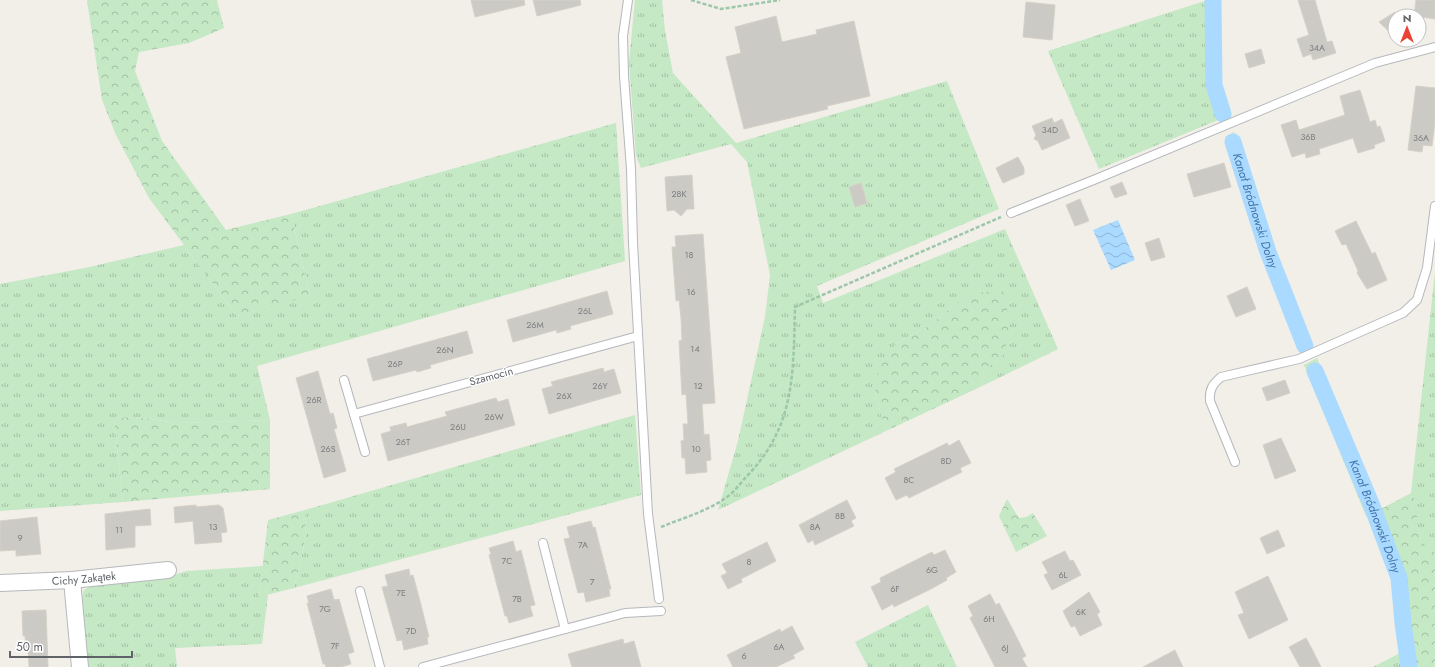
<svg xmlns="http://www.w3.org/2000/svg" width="1435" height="667" font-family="Jost,sans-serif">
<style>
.grass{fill:url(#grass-tufts)}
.forest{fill:url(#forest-crowns)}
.water{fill:url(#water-waves)}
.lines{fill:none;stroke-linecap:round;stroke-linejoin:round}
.canal{stroke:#aadaff;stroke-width:17}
.building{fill:#cccac5;stroke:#d6d1c6}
.lane-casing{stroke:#b5b8bc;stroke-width:10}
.street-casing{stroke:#b5b8bc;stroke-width:18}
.path{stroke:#9cc7a9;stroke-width:2.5;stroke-dasharray:4 2;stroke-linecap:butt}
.lane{stroke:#fff;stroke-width:8}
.street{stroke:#fff;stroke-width:16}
.labels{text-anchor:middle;stroke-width:3;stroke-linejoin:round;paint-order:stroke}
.number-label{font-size:9px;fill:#7a7d7f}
.street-label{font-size:11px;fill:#5f6368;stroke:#fff}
.water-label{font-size:12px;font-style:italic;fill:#4174aa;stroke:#fff}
</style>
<defs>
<pattern id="grass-tufts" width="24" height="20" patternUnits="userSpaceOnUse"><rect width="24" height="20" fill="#c5e8c5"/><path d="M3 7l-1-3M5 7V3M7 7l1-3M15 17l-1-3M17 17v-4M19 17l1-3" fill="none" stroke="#a3c0a4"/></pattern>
<pattern id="forest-crowns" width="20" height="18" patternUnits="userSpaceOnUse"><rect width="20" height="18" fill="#c5e8c5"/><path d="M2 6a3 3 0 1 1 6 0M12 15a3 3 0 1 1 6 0" fill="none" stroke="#a3c0a4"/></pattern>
<pattern id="water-waves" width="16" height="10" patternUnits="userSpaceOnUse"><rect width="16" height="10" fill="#aadaff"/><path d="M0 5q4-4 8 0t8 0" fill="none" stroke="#8eb4d2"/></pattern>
</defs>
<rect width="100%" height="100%" fill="#f1efe8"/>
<g class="grass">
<polygon points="635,0 662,0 665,31 673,73 736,143 947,81 999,209 817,286 823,303 1005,229 1058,349 980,387 984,371 1004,354 969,293 929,326 897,343 875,393 886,431 718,510 738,441 765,317 770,275 747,162 731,144 641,168 636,156 629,62"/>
<polygon points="1208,0 1218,0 1218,84 1228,116 1099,169 1048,51"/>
<polygon points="616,123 625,261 257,366 270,420 178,423 134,417 114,418 123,502 0,511 0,284 85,268 184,245 237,316 310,295 291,214"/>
<polygon points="1234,132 1272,251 1312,347 1303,353 1264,254 1225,137"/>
<polygon points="1435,272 1435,553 1423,546 1417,524 1417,503 1411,493"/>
<polygon points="1317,358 1396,553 1402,578 1415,667 1373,667 1404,651 1395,584 1389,561 1370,515 1366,516 1304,365"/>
<polygon points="635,415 641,495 294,588 306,536 305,510"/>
<polygon points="263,566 259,596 268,595 262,644 175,648 177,667 86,667 80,603 84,590 96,583 173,575 187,571"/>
<polygon points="928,605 957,667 868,667 855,642"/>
</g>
<g class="forest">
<polygon points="87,0 217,0 224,28 189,43 139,52 135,71 162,141 226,230 291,214 310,296 237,316 149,198 116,135 102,100"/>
<polygon points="1003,291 1010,324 1004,354 984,371 980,387 886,431 875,393 879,364 897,343 929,326 969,293"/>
<polygon points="134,417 178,423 270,420 270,489 123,502 114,418"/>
<polygon points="1411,493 1417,503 1417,524 1423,545 1435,553 1435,667 1415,667 1402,578 1396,553 1379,510"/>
<polygon points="1007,499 1019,518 1026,517 1033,513 1047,536 1016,552 999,516"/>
<polygon points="305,510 306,536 294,588 259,597 268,520"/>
</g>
<polygon class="water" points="1118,220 1135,260 1111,270 1093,230"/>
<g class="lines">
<g class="canal">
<polyline points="1213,0 1214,85 1223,114"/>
<path id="s1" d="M1233,142L1268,252L1305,346"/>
<path id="s2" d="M1315,371L1372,506L1399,578L1403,623L1409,667"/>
</g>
</g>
<g class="building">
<polygon points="471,0 524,0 525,5 475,17"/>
<polygon points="533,0 580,0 581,5 537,16"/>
<polygon points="1298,0 1315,0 1327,42 1332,41 1336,53 1313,60 1311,54 1303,57 1297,39 1309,35"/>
<polygon points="1416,0 1435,0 1435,19 1414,16"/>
<polygon points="1026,2 1055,5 1052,40 1023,37"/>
<polygon points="1395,12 1395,37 1379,22"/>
<polygon points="776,16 782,42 817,34 816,30 854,21 870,96 827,106 828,109 744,129 726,57 741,53 735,27"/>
<polygon points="1261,49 1265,63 1249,68 1245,54"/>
<polygon points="1416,86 1435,88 1435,122 1432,146 1423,145 1422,152 1408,150"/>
<polygon points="1360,90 1370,122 1375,120 1377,127 1380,126 1385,141 1374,145 1375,148 1358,153 1353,138 1319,149 1320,154 1306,158 1305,153 1292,157 1281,125 1296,120 1299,130 1345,115 1340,96"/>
<polygon points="1052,118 1054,123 1062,119 1070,138 1042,150 1038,141 1034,139 1036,135 1032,126"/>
<polygon points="1018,157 1024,168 1024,174 1003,183 996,168"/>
<polygon points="1224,163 1231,187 1194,197 1187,174"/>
<polygon points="692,175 694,209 687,209 681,216 674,210 667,211 665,177"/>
<polygon points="1122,182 1127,194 1115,198 1110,187"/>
<polygon points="861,183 867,203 855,207 849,187"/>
<polygon points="1080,199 1089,221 1075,226 1066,205"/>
<polygon points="1356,221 1372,254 1375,252 1387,280 1367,289 1357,273 1358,271 1346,244 1342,245 1335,231"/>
<polygon points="703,234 715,403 702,404 704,435 709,434 711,460 706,461 707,472 686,474 685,458 682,458 681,441 684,440 683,424 688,424 686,394 682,395 679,341 682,340 681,318 679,300 676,301 672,247 676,247 675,236"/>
<polygon points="1159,238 1165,257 1151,261 1145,243"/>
<polygon points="1247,287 1256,309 1236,317 1227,296"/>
<polygon points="607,291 613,314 570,326 571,329 557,333 556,330 513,342 507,320"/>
<polygon points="467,331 473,353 430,365 431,368 417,372 416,370 373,381 367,359"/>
<polygon points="603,368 604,372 614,369 621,393 549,414 542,389 553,386 551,382"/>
<polygon points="318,371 330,414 333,413 337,428 334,429 346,471 324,478 296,378"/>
<polygon points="1285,380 1290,393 1267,401 1262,388"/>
<polygon points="496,398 498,402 508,399 515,425 388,461 381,434 391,431 390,427 406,423 407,427 425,422 447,416 445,412"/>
<polygon points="1281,438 1296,471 1275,479 1263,445"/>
<polygon points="959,440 971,463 960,468 962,472 909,498 907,495 896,500 885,478 896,472 894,469 931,451 947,443 949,446"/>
<polygon points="847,500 856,518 851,521 854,526 815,545 813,540 808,543 799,525"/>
<polygon points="196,505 196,507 219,505 223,508 227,532 221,533 222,542 195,544 193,521 175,523 174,507"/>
<polygon points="150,509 151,525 135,526 135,547 106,550 105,514"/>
<polygon points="37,517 41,554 16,556 16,550 0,551 0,521"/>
<polygon points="591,521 593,528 595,527 606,570 611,589 609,589 610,596 586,602 584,592 578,593 564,539 570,538 567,527"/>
<polygon points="1278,530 1285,546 1267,554 1260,538"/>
<polygon points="513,541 516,552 521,550 535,605 530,606 533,616 509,623 507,616 505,616 489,555 491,554 489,548"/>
<polygon points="767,542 776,561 741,579 742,582 728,589 721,576 727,573 722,564"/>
<polygon points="945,550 956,572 946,578 947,580 931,589 894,607 893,604 882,610 871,587 881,582 880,578 932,552 934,555"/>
<polygon points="1065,551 1070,561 1073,560 1081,575 1052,590 1044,575 1048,573 1042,562"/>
<polygon points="409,569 410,576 413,575 420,601 429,637 427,637 428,644 404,650 402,640 397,641 382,587 388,586 385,575"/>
<polygon points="1268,576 1288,620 1249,639 1238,615 1244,613 1235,592"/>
<polygon points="331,589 334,600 339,599 354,652 348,654 351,664 341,667 326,667 325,664 323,664 307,603 309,603 307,596"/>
<polygon points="1089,592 1100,612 1097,614 1102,625 1080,636 1075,626 1071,627 1063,611"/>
<polygon points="990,594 996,605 999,603 1013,630 1026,656 1022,658 1027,667 995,667 970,618 973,616 968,606"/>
<polygon points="46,610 48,667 29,667 28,650 26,651 25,636 23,636 22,611"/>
<polygon points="792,626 804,649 793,655 795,658 776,667 733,667 727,655 780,629 781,632"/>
<polygon points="1306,638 1313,651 1321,667 1300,667 1289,647"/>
<polygon points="623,639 624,644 634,641 641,667 572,667 568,654"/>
<polygon points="1175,650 1183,667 1143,667"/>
</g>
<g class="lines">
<defs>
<g id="lane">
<polyline points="628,0 623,36 624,76 631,169 633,243 648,514 659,599"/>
<polyline points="1011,213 1096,179 1375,63 1435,47"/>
<polyline points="344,380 365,452"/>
<polyline points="354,414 638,336"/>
<path d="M1235,462L1210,401C1209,389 1213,384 1221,377L1299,359L1403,313L1417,300L1427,268L1435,206"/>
<polyline points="543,543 565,629"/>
<polyline points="360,591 380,667"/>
<polyline points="423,667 625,613 661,611"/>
</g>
<g id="street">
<polyline points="72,580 80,667"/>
<path id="s3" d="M0,583L72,580L168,570"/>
</g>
</defs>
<use href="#lane" class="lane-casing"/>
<use href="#street" class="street-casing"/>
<g class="path">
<polyline points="691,0 721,9 780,0"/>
<path d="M661,527C683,518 708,511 727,497C734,492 740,484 746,477C796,426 793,373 795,307L1001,217"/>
</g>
<use href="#lane" class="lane"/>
<use href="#street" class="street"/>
</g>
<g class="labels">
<g class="number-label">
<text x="1317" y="51">34A</text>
<text x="1050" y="133">34D</text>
<text x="1308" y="140">36B</text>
<text x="1421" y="141">36A</text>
<text x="679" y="197">28K</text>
<text x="689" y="258">18</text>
<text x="691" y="295">16</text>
<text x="585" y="314">26L</text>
<text x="535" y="328">26M</text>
<text x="695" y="352">14</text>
<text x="445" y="353">26N</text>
<text x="395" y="367">26P</text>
<text x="600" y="389">26Y</text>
<text x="698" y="389">12</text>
<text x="564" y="399">26X</text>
<text x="314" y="403">26R</text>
<text x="494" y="420">26W</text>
<text x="458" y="430">26U</text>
<text x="403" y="445">26T</text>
<text x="328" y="452">26S</text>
<text x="696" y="452">10</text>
<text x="946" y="464">8D</text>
<text x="909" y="483">8C</text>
<text x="840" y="519">8B</text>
<text x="213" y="530">13</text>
<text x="815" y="530">8A</text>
<text x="119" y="533">11</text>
<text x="20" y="541">9</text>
<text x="583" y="548">7A</text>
<text x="507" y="564">7C</text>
<text x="749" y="565">8</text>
<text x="932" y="573">6G</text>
<text x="1063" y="578">6L</text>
<text x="592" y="585">7</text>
<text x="895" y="592">6F</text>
<text x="401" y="596">7E</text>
<text x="517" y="602">7B</text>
<text x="325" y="612">7G</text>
<text x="1081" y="615">6K</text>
<text x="989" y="622">6H</text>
<text x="411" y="634">7D</text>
<text x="335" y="649">7F</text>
<text x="779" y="650">6A</text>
<text x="1005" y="651">6J</text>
<text x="744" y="659">6</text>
</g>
<g class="street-label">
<text transform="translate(491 376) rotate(-15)" y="4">Szamocin</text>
<text dy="4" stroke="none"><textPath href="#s3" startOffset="84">Cichy Zakątek</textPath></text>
</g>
<g class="water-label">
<text dy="4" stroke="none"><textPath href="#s1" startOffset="72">Kanał Bródnowski Dolny</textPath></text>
<text dy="4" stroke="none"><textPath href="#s2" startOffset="157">Kanał Bródnowski Dolny</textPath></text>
</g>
</g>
<g transform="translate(1407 28)"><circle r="19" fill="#ffffff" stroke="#bfc1c3"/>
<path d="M0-3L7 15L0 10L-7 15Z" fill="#ea4335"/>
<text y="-6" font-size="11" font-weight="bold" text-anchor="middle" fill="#5f6368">N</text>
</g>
<path d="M10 651v6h122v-6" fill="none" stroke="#5f6368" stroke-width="2"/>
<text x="16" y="651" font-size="12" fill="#5f6368" stroke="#ffffff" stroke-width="3" paint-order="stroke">50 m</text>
</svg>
